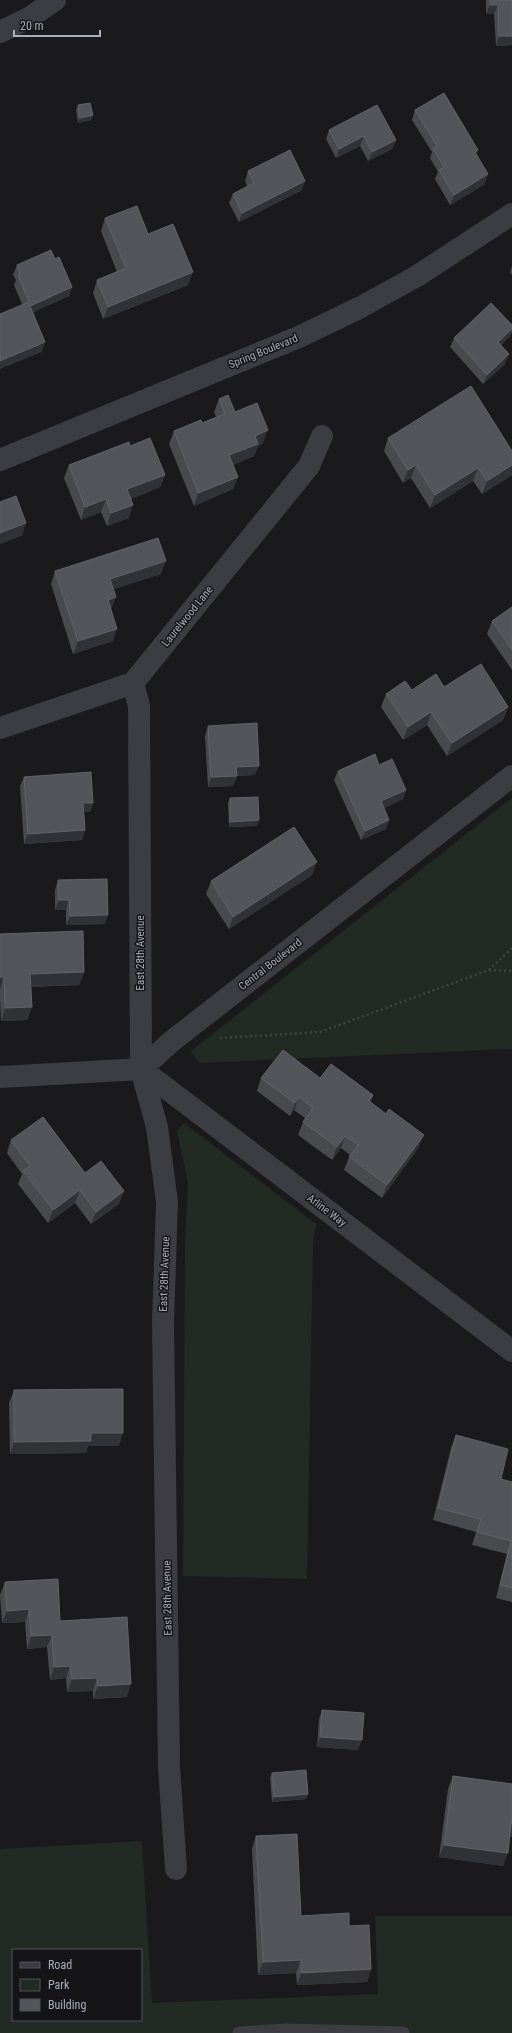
<svg xmlns="http://www.w3.org/2000/svg" width="512" height="2033" font-family="'Roboto Condensed',sans-serif">
<style>
.green{fill:#212b23;fill-rule:evenodd}
.lines{fill:none;stroke-linecap:round;stroke-linejoin:round}
.path{stroke:#404248;stroke-width:2.5;stroke-dasharray:2 3;stroke-linecap:butt}
.lane{stroke:#3c3d43;stroke-width:13}
.street{stroke:#3c3d43;stroke-width:22}
.wall{fill:#484a4e}
.shaded-wall{fill:#313235}
.building{fill:#53555a;stroke:#616369}
.labels{text-anchor:middle;stroke-width:3;stroke-linejoin:round;paint-order:stroke}
.street-label{font-size:11px;fill:#acafbc;stroke:#151517}
</style>
<rect width="100%" height="100%" fill="#1a1a1c"/>
<g class="green">
<polygon points="512,798 512,1049 199,1063 191,1051"/>
<polygon points="184,1123 316,1224 313,1244 307,1579 183,1576 185,1241 188,1183 177,1131"/>
<path d="M142,1841L152,2003L378,1994L375,1916H512V2033H0V1849ZM13,1950H141V2020H13Z"/>
</g>
<g class="lines">
<g class="path">
<polyline points="489,970 512,971"/>
<polyline points="220,1038 320,1032 489,970 512,948"/>
</g>
<polyline class="lane" points="239,2033 287,2030 403,2033"/>
<g class="street">
<polyline points="0,32 29,18 55,0"/>
<polyline points="0,460 301,336 361,307 417,276 512,214"/>
<polyline points="133,683 139,706 141,1069 157,1127 167,1202 163,1322 169,1767 176,1869"/>
<polyline points="0,728 133,683 309,466 322,436"/>
<polyline points="141,1069 512,1351"/>
<polyline points="0,1077 141,1069 172,1041 512,776"/>
</g>
</g>
<g class="wall">
<polygon points="486,0 512,0 512,45 496,46 494,14 486,14"/>
<polygon points="78,105 93,115 91,120 78,123 76,110"/>
<polygon points="415,110 477,155 485,184 450,205 435,179 438,172 430,158 432,152 412,120"/>
<polygon points="329,130 396,140 392,149 368,161 360,146 336,158 326,139"/>
<polygon points="248,171 302,190 239,222 229,203 233,194 247,186 245,181"/>
<polygon points="105,218 148,234 188,285 103,319 93,293 97,280 117,272 101,231"/>
<polygon points="55,259 72,287 69,296 33,312 42,352 14,285 16,280 13,275 17,265"/>
<polygon points="512,266 512,275 510,272"/>
<polygon points="512,325 512,332 510,336 501,345 505,364 483,384 450,347 454,338"/>
<polygon points="219,399 235,412 263,443 258,446 254,456 233,465 238,477 233,489 194,506 169,444 174,431 202,423 216,417 214,412"/>
<polygon points="388,438 512,451 512,475 482,494 473,481 430,508 411,478 403,483 384,451"/>
<polygon points="130,446 165,475 160,487 131,499 129,518 107,526 101,512 81,520 64,478 69,465"/>
<polygon points="55,571 161,574 113,589 111,610 113,641 73,654 51,584"/>
<polygon points="512,607 512,670 487,634 492,621"/>
<polygon points="444,687 508,707 503,720 447,756 427,725 403,740 381,707 386,694 412,690"/>
<polygon points="208,726 255,775 237,776 233,786 208,787 205,736"/>
<polygon points="379,765 406,790 403,799 384,808 386,829 361,840 334,780 338,771"/>
<polygon points="24,777 93,803 90,812 84,812 85,830 82,840 24,844 20,786"/>
<polygon points="230,798 259,820 257,826 229,827 228,803"/>
<polygon points="312,875 229,929 206,894 211,881"/>
<polygon points="58,880 105,924 66,925 66,910 55,910 55,890"/>
<polygon points="0,934 84,972 79,985 31,987 32,1007 27,1020 1,1021 0,999"/>
<polygon points="261,1078 320,1078 373,1095 371,1102 419,1147 382,1198 344,1170 349,1157 350,1155 341,1148 332,1160 298,1135 303,1122 305,1118 294,1110 290,1116 257,1091"/>
<polygon points="11,1140 85,1173 119,1204 91,1224 75,1203 48,1223 18,1184 22,1174 7,1153"/>
<polygon points="14,1390 119,1446 88,1446 86,1453 10,1454 9,1403"/>
<polygon points="456,1435 501,1479 512,1482 512,1602 496,1598 507,1554 472,1545 476,1532 433,1520 451,1448"/>
<polygon points="5,1582 60,1621 127,1697 93,1699 93,1691 67,1692 66,1678 50,1680 47,1647 27,1649 25,1622 2,1623 0,1595"/>
<polygon points="322,1710 358,1750 317,1747 319,1719"/>
<polygon points="272,1773 308,1794 306,1799 272,1802 270,1778"/>
<polygon points="453,1776 512,1784 512,1837 510,1837 503,1866 439,1857 448,1789"/>
<polygon points="256,1836 301,1916 349,1926 371,1969 367,1982 297,1985 296,1973 258,1975 252,1849"/>
</g>
<g class="shaded-wall">
<polygon points="490,5 498,5 494,14 486,14"/>
<polygon points="499,36 512,36 512,45 496,46"/>
<polygon points="93,115 91,120 78,123 80,118"/>
<polygon points="364,136 360,146 336,158 339,149"/>
<polygon points="396,140 392,149 368,161 372,152"/>
<polygon points="478,150 475,159 475,152"/>
<polygon points="488,174 485,184 450,205 454,195"/>
<polygon points="305,181 302,190 239,222 242,213"/>
<polygon points="193,272 188,285 103,319 108,307"/>
<polygon points="72,287 69,296 27,315 30,306"/>
<polygon points="512,329 512,332 510,336 494,351 498,342"/>
<polygon points="45,342 42,352 0,369 0,361"/>
<polygon points="509,354 505,364 483,384 487,375"/>
<polygon points="268,430 263,443 258,446 254,456 225,468 229,455 255,436"/>
<polygon points="416,465 411,478 403,483 408,470"/>
<polygon points="512,465 512,475 482,494 487,481"/>
<polygon points="478,468 473,481 430,508 435,495"/>
<polygon points="165,475 160,487 123,502 127,489"/>
<polygon points="238,477 233,489 194,506 198,493"/>
<polygon points="106,499 101,512 81,520 85,507"/>
<polygon points="133,505 129,518 107,526 111,513"/>
<polygon points="26,523 22,536 0,544 0,533"/>
<polygon points="166,561 161,574 105,592 110,579"/>
<polygon points="116,597 111,610 108,600"/>
<polygon points="117,629 113,641 73,654 78,641"/>
<polygon points="508,707 503,720 447,756 452,743"/>
<polygon points="431,712 427,725 403,740 408,727"/>
<polygon points="259,766 255,775 233,776 236,767"/>
<polygon points="237,776 233,786 208,787 211,777"/>
<polygon points="406,790 403,799 378,811 381,801"/>
<polygon points="83,803 93,803 90,812 80,812"/>
<polygon points="259,820 257,826 229,827 230,822"/>
<polygon points="389,820 386,829 361,840 365,831"/>
<polygon points="85,830 82,840 24,844 28,834"/>
<polygon points="317,862 312,875 229,929 233,917"/>
<polygon points="59,900 69,900 66,910 55,910"/>
<polygon points="108,915 105,924 66,925 70,916"/>
<polygon points="84,972 79,985 26,987 30,974"/>
<polygon points="0,977 4,977 0,989"/>
<polygon points="32,1007 27,1020 1,1021 5,1008"/>
<polygon points="373,1095 369,1108 369,1101"/>
<polygon points="299,1097 294,1110 290,1116 295,1103"/>
<polygon points="424,1135 419,1147 382,1198 387,1185"/>
<polygon points="345,1136 341,1148 332,1160 337,1147"/>
<polygon points="80,1190 75,1203 48,1223 53,1210"/>
<polygon points="124,1191 119,1204 91,1224 96,1212"/>
<polygon points="91,1433 123,1433 119,1446 88,1446 86,1453 10,1454 14,1442"/>
<polygon points="29,1609 25,1622 2,1623 7,1611"/>
<polygon points="52,1635 47,1647 27,1649 31,1636"/>
<polygon points="70,1666 66,1678 50,1680 54,1667"/>
<polygon points="97,1678 93,1691 67,1692 72,1679"/>
<polygon points="131,1684 127,1697 93,1699 98,1686"/>
<polygon points="320,1737 362,1740 358,1750 317,1747"/>
<polygon points="308,1794 306,1799 272,1802 274,1797"/>
<polygon points="511,1823 512,1824 512,1837 507,1836"/>
<polygon points="444,1845 508,1853 503,1866 439,1857"/>
<polygon points="301,1960 296,1973 258,1975 263,1962"/>
<polygon points="371,1969 367,1982 297,1985 301,1973"/>
</g>
<g class="building">
<polygon points="490,0 512,0 512,36 499,36 498,5 490,5"/>
<polygon points="444,93 478,150 475,152 488,174 454,195 439,170 444,167 433,149 437,146 415,110"/>
<polygon points="90,103 93,115 80,118 78,105"/>
<polygon points="377,105 396,140 372,152 364,136 339,149 329,130"/>
<polygon points="290,150 305,181 242,213 233,194 254,183 248,171"/>
<polygon points="137,206 148,234 173,224 193,272 108,307 97,280 126,268 105,218"/>
<polygon points="51,250 55,259 59,257 72,287 30,306 45,342 0,361 0,314 29,302 18,275 20,274 17,265"/>
<polygon points="491,303 512,325 512,329 498,342 509,354 487,375 454,338"/>
<polygon points="471,386 512,451 512,465 487,481 478,468 435,495 416,465 408,470 388,438"/>
<polygon points="228,395 235,412 257,403 268,430 255,436 258,444 229,455 238,477 198,493 174,431 201,420 202,423 225,414 219,399"/>
<polygon points="150,438 165,475 127,489 133,505 111,513 106,499 85,507 69,465 129,442 130,446"/>
<polygon points="16,496 26,523 0,533 0,502"/>
<polygon points="158,538 166,561 110,579 116,597 108,600 117,629 78,641 55,571"/>
<polygon points="512,607 512,650 492,621"/>
<polygon points="481,664 508,707 452,743 431,712 408,727 386,694 405,681 412,690 436,674 444,687"/>
<polygon points="257,723 259,766 236,767 237,776 211,777 208,726"/>
<polygon points="375,754 379,765 392,759 406,790 381,801 389,820 365,831 338,771"/>
<polygon points="91,772 93,803 83,803 85,830 28,834 24,777"/>
<polygon points="258,797 259,820 230,822 230,798"/>
<polygon points="294,827 317,862 233,917 211,881"/>
<polygon points="107,879 108,915 70,916 69,900 59,900 58,880"/>
<polygon points="83,931 84,972 30,974 32,1007 5,1008 4,977 0,977 0,934"/>
<polygon points="283,1050 320,1078 331,1064 373,1095 369,1101 386,1114 389,1109 424,1135 387,1185 349,1157 358,1145 345,1136 337,1147 303,1122 313,1108 299,1097 295,1103 261,1078"/>
<polygon points="43,1117 85,1173 101,1161 124,1191 96,1212 80,1190 53,1210 23,1171 30,1166 11,1140"/>
<polygon points="123,1389 123,1433 91,1433 91,1441 14,1442 14,1390"/>
<polygon points="456,1435 508,1449 501,1479 512,1482 512,1588 500,1585 511,1541 477,1532 481,1519 438,1508"/>
<polygon points="58,1579 60,1621 127,1617 131,1684 98,1686 97,1678 72,1679 70,1666 54,1667 52,1635 31,1636 29,1609 7,1611 5,1582"/>
<polygon points="322,1710 364,1713 362,1740 320,1737"/>
<polygon points="306,1770 308,1794 274,1797 272,1773"/>
<polygon points="453,1776 512,1784 512,1824 511,1823 508,1853 444,1845"/>
<polygon points="297,1834 301,1916 349,1913 349,1926 369,1925 371,1969 301,1973 301,1960 263,1962 256,1836"/>
</g>
<g class="labels">
<g class="street-label">
<text transform="translate(263 351) rotate(-22)" y="4">Spring Boulevard</text>
<text transform="translate(187 616) rotate(-51)" y="4">Laurelwood Lane</text>
<text transform="translate(140 953) rotate(-90)" y="4">East 28th Avenue</text>
<text transform="translate(270 964) rotate(-38)" y="4">Central Boulevard</text>
<text transform="translate(327 1210) rotate(37)" y="4">Arline Way</text>
<text transform="translate(164 1274) rotate(-88)" y="4">East 28th Avenue</text>
<text transform="translate(167 1598) rotate(-91)" y="4">East 28th Avenue</text>
</g>
</g>
<rect x="12" y="1949" width="130" height="72" fill="#151517" stroke="#515359"/>
<rect x="20" y="1962" width="20" height="6" fill="#3c3d43" stroke="#515359"/>
<text x="48" y="1969" font-size="12" fill="#acafbc">Road</text>
<rect x="20" y="1979" width="20" height="12" fill="#212b23" stroke="#515359"/>
<text x="48" y="1989" font-size="12" fill="#acafbc">Park</text>
<rect x="20" y="1999" width="20" height="12" fill="#53555a" stroke="#515359"/>
<text x="48" y="2009" font-size="12" fill="#acafbc">Building</text>
<path d="M14 30v6h86v-6" fill="none" stroke="#acafbc" stroke-width="2"/>
<text x="20" y="30" font-size="12" fill="#acafbc" stroke="#151517" stroke-width="3" paint-order="stroke">20 m</text>
</svg>
